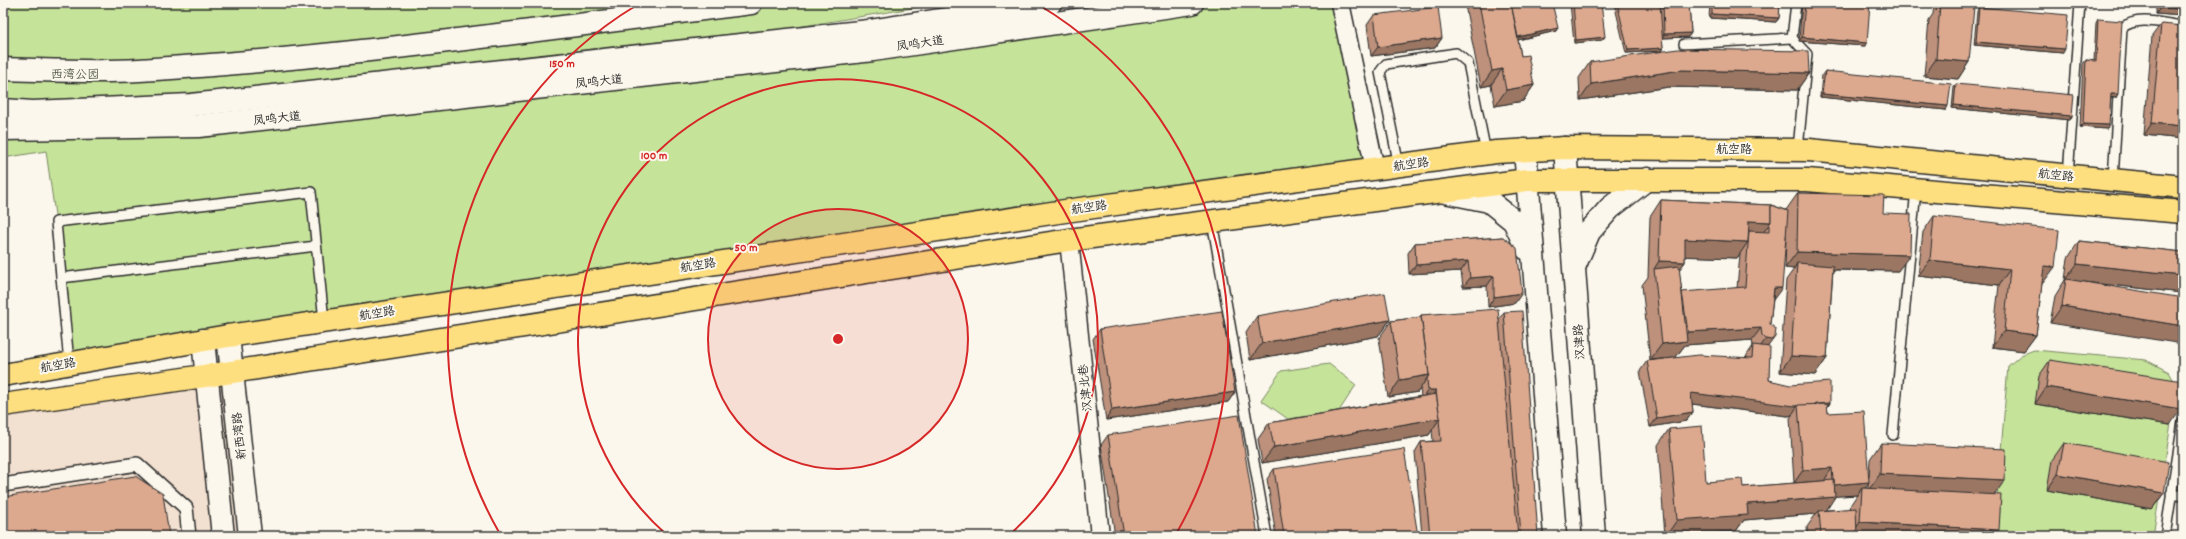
<svg xmlns="http://www.w3.org/2000/svg" width="2186" height="539" font-family="Dekko,'LXGW WenKai TC',sans-serif">
<style>
.built{fill:#f2e0d0}
.green{fill:#c6e39a;stroke:#788762}
.lines{fill:none;stroke-linecap:round;stroke-linejoin:round}
.service-casing{stroke:#2b2b2b;stroke-width:12}
.pedestrian-casing{stroke:#2b2b2b;stroke-width:16}
.minor-casing{stroke:#2b2b2b;stroke-width:21}
.tertiary-casing{stroke:#2b2b2b;stroke-width:25}
.secondary-casing{stroke:#2b2b2b;stroke-width:25}
.primary-casing{stroke:#2b2b2b;stroke-width:25}
.service{stroke:#fbf7ec;stroke-width:9}
.pedestrian{stroke:#fbf7ec;stroke-width:13}
.minor{stroke:#fbf7ec;stroke-width:18}
.tertiary{stroke:#fbf7ec;stroke-width:22}
.secondary{stroke:#fbf7ec;stroke-width:22}
.primary{stroke:#fedf80;stroke-width:22}
.wall{fill:#bd917b;stroke:#2b2b2b;fill-rule:evenodd}
.shaded-wall{fill:#9a7664;stroke:#2b2b2b}
.building{fill:#dca98f;stroke:#2b2b2b}
.ring{fill:none;stroke:#d62828;stroke-width:2}
.labels{text-anchor:middle;stroke-width:4;stroke-linejoin:round;paint-order:stroke}
.street-label{font-size:12px;fill:#2b2b2b;stroke:#fbf7ec}
.park-label{font-size:12px;fill:#525947;stroke:#fbf7ec}
.centre{fill:#d62828;stroke:#fbf7ec;stroke-width:2}
.ring-label{font-size:12px;text-anchor:middle;font-weight:bold;fill:#d62828;stroke:#fbf7ec;stroke-width:4;stroke-linejoin:round;paint-order:stroke}
</style>
<rect width="100%" height="100%" fill="#fbf7ec"/>
<filter id="ink" filterUnits="userSpaceOnUse"><feTurbulence type="fractalNoise" baseFrequency=".025" numOctaves="2"/><feDisplacementMap in="SourceGraphic" scale="8" xChannelSelector="R" yChannelSelector="G"/><feConvolveMatrix kernelMatrix="1 2 1 2 8 2 1 2 1" color-interpolation-filters="sRGB"/></filter>
<g filter="url(#ink)">
<polygon class="built" points="232,372 250,536 3,536 3,405"/>
<g class="green">
<polygon points="3,3 943,3 211,124 1192,3 1340,3 1375,169 69,363 56,222 46,151 3,158"/>
<polygon points="2034,350 2146,360 2169,372 2177,386 2153,536 1994,536 2008,366 2021,355"/>
<polygon points="1329,364 1356,385 1339,411 1288,419 1261,400 1281,371"/>
</g>
<g class="lines">
<defs>
<g id="service">
<polyline points="1796,3 1792,38 1807,54 1798,149"/>
<polyline points="1684,44 1792,38"/>
<polyline points="1399,166 1380,72 1386,64 1456,53 1468,63 1486,153"/>
<polyline points="2068,176 2080,3"/>
<path d="M2113,180L2122,28C2138,15 2164,24 2183,26"/>
<polyline points="1212,221 1267,536"/>
<polyline points="61,278 316,246"/>
<polyline points="69,363 56,222 311,192 324,321"/>
<polyline points="1893,435 1916,189"/>
<polyline points="2171,494 2183,496"/>
<polyline points="2165,536 2183,422"/>
</g>
<polyline id="pedestrian" points="3,485 137,464 186,508 189,536"/>
<g id="minor">
<polyline points="1340,3 1375,169"/>
<polyline points="1069,240 1100,536"/>
</g>
<g id="tertiary">
<path d="M3,69C48,70 94,73 139,70C344,58 548,28 751,3"/>
<polyline points="1565,148 1594,536"/>
<polyline points="1525,150 1555,536"/>
<polyline points="1445,192 1489,201 1514,221 1527,249"/>
<polyline points="1575,265 1589,232 1610,208 1647,179"/>
<polyline points="228,336 250,536"/>
<polyline points="203,340 223,536"/>
</g>
<g id="secondary">
<polyline points="3,110 33,112 191,105 869,31 1050,3"/>
<polyline points="3,129 199,126 873,50 1192,3"/>
</g>
<g id="primary">
<polyline points="3,375 228,336 857,242 1065,211 1496,152 1565,148 1809,150 2183,187"/>
<polyline points="3,405 232,372 1069,240 1527,180 1807,180 2183,212"/>
</g>
</defs>
<use href="#service" class="service-casing"/>
<use href="#pedestrian" class="pedestrian-casing"/>
<use href="#minor" class="minor-casing"/>
<use href="#tertiary" class="tertiary-casing"/>
<use href="#secondary" class="secondary-casing"/>
<use href="#primary" class="primary-casing"/>
<use href="#service" class="service"/>
<use href="#pedestrian" class="pedestrian"/>
<use href="#minor" class="minor"/>
<use href="#tertiary" class="tertiary"/>
<use href="#secondary" class="secondary"/>
<use href="#primary" class="primary"/>
</g>
<g class="wall">
<polygon points="1466,3 1552,3 1556,31 1518,40 1521,56 1534,85 1523,101 1495,106 1491,85 1481,87 1465,5"/>
<polygon points="1570,3 1601,3 1602,40 1574,43"/>
<polygon points="1614,3 1689,3 1691,33 1688,37 1662,38 1663,48 1661,51 1626,53"/>
<polygon points="1710,3 1780,3 1779,18 1776,22 1709,18"/>
<polygon points="1802,3 1870,3 1865,46 1799,41"/>
<polygon points="1934,3 1961,3 1961,6 1969,62 1958,79 1924,76 1929,20 1933,14"/>
<polygon points="2156,3 2183,3 2183,16 2156,14"/>
<polygon points="1979,7 2063,53 1974,45 1977,11"/>
<polygon points="1374,15 1442,38 1435,48 1371,56 1367,25"/>
<polygon points="2098,19 2116,98 2111,98 2107,129 2080,127 2083,64 2086,60 2094,61 2096,23"/>
<polygon points="2161,24 2183,139 2144,135 2152,36"/>
<polygon points="1590,62 1809,73 1797,90 1669,87 1580,100 1579,78"/>
<polygon points="1825,71 1946,110 1820,97 1822,75"/>
<polygon points="1956,84 2072,116 2070,120 1952,108 1954,87"/>
<path d="M1798,193L1883,213L1898,271L1833,270L1827,358L1815,375L1780,372L1786,280L1794,269L1785,268L1786,235L1773,300L1770,324L1768,346L1769,380L1830,403L1827,407L1828,413L1869,477L1870,459L1881,443L1995,495L1994,536H1808L1807,527L1816,514L1744,520L1736,531L1665,536L1658,445L1669,429L1706,482L1743,487L1824,481L1794,483L1790,418L1792,415L1788,416L1692,404L1693,412L1686,421L1650,427L1640,371L1647,361L1673,358L1650,360L1642,285L1648,277L1650,217L1661,200L1771,205L1786,210ZM1740,254L1737,288L1682,293L1679,270L1685,262V256L1737,258ZM1752,340L1753,346L1747,355L1746,358H1675L1685,345ZM1868,483V488H1865ZM1857,495L1851,504L1850,509L1826,510L1835,496Z"/>
<polygon points="1934,216 2043,283 2042,283 2036,335 2024,351 1992,347 1999,285 1918,276 1923,232"/>
<polygon points="1503,237 1515,303 1488,307 1487,286 1463,287 1461,271 1409,274 1408,253 1415,243"/>
<polygon points="2079,241 2183,252 2183,293 2093,283 2050,323 2055,296 2065,280 2068,258"/>
<polygon points="1504,312 1538,536 1422,536 1415,452 1421,442 1433,441 1432,430 1429,435 1262,463 1258,439 1269,423 1421,396 1420,389 1418,392 1388,397 1379,338 1391,321 1420,317 1421,315 1499,319"/>
<polygon points="1257,316 1390,320 1378,336 1250,360 1246,333"/>
<polygon points="1100,329 1235,392 1228,402 1106,420 1093,339"/>
<polygon points="2050,360 2170,425 2035,404 2039,376"/>
<polygon points="1108,435 1258,536 1115,536 1101,445"/>
<polygon points="2064,443 2164,493 2152,509 2047,490 2052,460"/>
<polygon points="1274,469 1418,536 1276,536 1267,479"/>
</g>
<g class="shaded-wall">
<polygon points="2160,8 2183,9 2183,16 2156,14"/>
<polygon points="1712,14 1779,18 1776,22 1709,18"/>
<polygon points="1558,28 1556,31 1508,42 1511,39"/>
<polygon points="1691,33 1688,37 1662,38 1664,34"/>
<polygon points="1605,37 1602,40 1574,43 1576,40"/>
<polygon points="1802,37 1867,43 1865,46 1799,41"/>
<polygon points="1442,38 1435,48 1371,56 1378,47"/>
<polygon points="1976,42 2065,49 2063,53 1974,45"/>
<polygon points="1663,48 1661,51 1626,53 1628,50"/>
<polygon points="1936,59 1969,62 1958,79 1924,76"/>
<polygon points="1502,69 1491,85 1481,87 1492,71"/>
<polygon points="1681,70 1809,73 1797,90 1669,87 1580,100 1591,84"/>
<polygon points="1534,85 1523,101 1495,106 1506,90"/>
<polygon points="1822,94 1948,106 1946,110 1820,97"/>
<polygon points="2111,94 2118,94 2116,98 2108,97"/>
<polygon points="1954,105 2072,116 2070,120 1952,108"/>
<polygon points="2152,123 2183,126 2183,139 2144,135"/>
<polygon points="2083,124 2109,125 2107,129 2080,127"/>
<polygon points="1749,221 1771,222 1759,238 1749,231 1745,238"/>
<polygon points="1685,239 1748,242 1737,258 1674,256"/>
<polygon points="1797,252 1910,255 1898,271 1797,269 1797,263 1794,269 1785,268"/>
<polygon points="1930,260 2010,269 1999,285 1918,276"/>
<polygon points="1468,261 1461,271 1409,274 1416,265"/>
<polygon points="1659,261 1685,262 1673,278 1654,269"/>
<polygon points="2077,264 2183,275 2183,293 2065,280"/>
<polygon points="2044,266 2055,267 2043,283 2032,282"/>
<polygon points="1494,276 1487,286 1463,287 1470,278"/>
<polygon points="1774,288 1782,288 1773,300"/>
<polygon points="1522,293 1515,303 1488,307 1494,297"/>
<polygon points="2062,306 2183,326 2183,344 2050,323"/>
<polygon points="1390,320 1378,336 1250,360 1262,343"/>
<polygon points="1761,328 1752,340 1685,345 1675,358 1650,360 1662,344 1681,342 1688,332"/>
<polygon points="2004,331 2036,335 2024,351 1992,347"/>
<polygon points="1775,337 1766,349 1757,351 1766,339"/>
<polygon points="1791,356 1827,358 1815,375 1780,372"/>
<polygon points="1429,375 1418,392 1388,397 1400,380"/>
<polygon points="2046,387 2181,409 2170,425 2035,404"/>
<polygon points="1428,390 1436,390 1429,400 1421,400"/>
<polygon points="1235,392 1228,402 1106,420 1112,410"/>
<polygon points="1691,393 1798,405 1792,415 1788,416 1684,403"/>
<polygon points="1830,403 1824,413 1798,405"/>
<polygon points="1693,412 1686,421 1650,427 1657,418"/>
<polygon points="1440,418 1429,435 1262,463 1274,447"/>
<polygon points="1832,468 1824,481 1794,483 1803,470"/>
<polygon points="1880,474 2005,480 1993,497 1868,491"/>
<polygon points="2058,474 2164,493 2152,509 2047,490"/>
<polygon points="1869,482 1862,493 1862,488 1857,495 1825,497 1833,485"/>
<polygon points="1835,497 1824,514 1819,511 1816,514 1744,520 1736,531 1666,536 1677,520 1747,504"/>
<polygon points="1860,522 1999,530 1994,536 1851,536"/>
</g>
<g class="building">
<polygon points="1479,3 1511,3 1521,56 1528,55 1534,85 1506,90 1502,69 1492,71"/>
<polygon points="1511,3 1552,3 1558,28 1518,37"/>
<polygon points="1573,3 1601,3 1605,37 1576,40"/>
<polygon points="1617,3 1660,3 1663,48 1628,50"/>
<polygon points="1663,3 1689,3 1691,33 1664,34"/>
<polygon points="1712,3 1780,3 1779,18 1712,14"/>
<polygon points="1805,3 1870,3 1867,43 1802,37"/>
<polygon points="1936,3 1961,3 1961,6 1940,4 1936,11"/>
<polygon points="2161,3 2183,3 2183,9 2160,8"/>
<polygon points="1940,4 1974,7 1969,62 1936,59"/>
<polygon points="1438,7 1442,38 1378,47 1374,15"/>
<polygon points="1979,7 2068,15 2065,49 1976,42"/>
<polygon points="2098,19 2122,21 2118,94 2111,94 2109,125 2083,124 2086,60 2096,61"/>
<polygon points="2161,24 2183,26 2183,126 2152,123"/>
<polygon points="1678,49 1808,51 1809,73 1681,70 1591,84 1590,62"/>
<polygon points="1825,71 1951,84 1948,106 1822,94"/>
<polygon points="1956,84 2074,95 2072,116 1954,105"/>
<polygon points="1798,193 1884,195 1883,213 1911,214 1910,255 1797,252"/>
<polygon points="1661,200 1771,205 1771,222 1749,221 1748,242 1685,239 1685,262 1659,261"/>
<polygon points="1771,205 1788,211 1782,288 1774,288 1770,324 1776,329 1775,337 1771,340 1766,339 1762,335 1761,328 1688,332 1682,292 1745,287 1749,231 1769,232 1769,224 1771,222"/>
<polygon points="1934,216 2059,230 2055,267 2044,266 2036,335 2004,331 2010,269 1930,260"/>
<polygon points="1503,237 1517,248 1522,293 1494,297 1494,276 1470,278 1468,261 1416,265 1415,243"/>
<polygon points="2079,241 2183,252 2183,275 2077,264"/>
<polygon points="1797,263 1833,266 1827,358 1791,356"/>
<polygon points="1679,266 1687,341 1662,344 1654,269"/>
<polygon points="2066,279 2183,298 2183,326 2062,306"/>
<polygon points="1385,293 1390,320 1262,343 1257,316"/>
<polygon points="1498,309 1518,536 1430,536 1421,442 1441,441 1439,420 1440,418 1437,399 1436,390 1428,390 1427,379 1429,375 1421,315"/>
<polygon points="1222,311 1235,392 1112,410 1100,329"/>
<polygon points="1522,311 1538,536 1521,536 1504,312"/>
<polygon points="1421,317 1429,375 1400,380 1391,321"/>
<polygon points="1753,345 1770,347 1769,380 1790,385 1830,382 1830,403 1795,406 1691,393 1693,412 1657,418 1647,361 1699,355 1752,358"/>
<polygon points="2050,360 2183,381 2183,397 2181,409 2046,387"/>
<polygon points="1436,394 1440,418 1274,447 1269,423"/>
<polygon points="1827,404 1828,413 1864,411 1869,482 1834,485 1834,480 1833,480 1832,468 1803,470 1798,405"/>
<polygon points="1239,415 1258,536 1124,536 1108,435"/>
<polygon points="1702,426 1706,482 1742,479 1743,487 1834,480 1835,497 1747,504 1748,515 1677,520 1669,429"/>
<polygon points="1881,443 2006,449 2005,480 1880,474"/>
<polygon points="2064,443 2169,462 2164,493 2058,474"/>
<polygon points="1404,449 1418,536 1284,536 1274,469"/>
<polygon points="135,476 163,494 169,536 3,536 3,497"/>
<polygon points="1862,488 2001,495 1999,530 1860,522"/>
<polygon points="1856,508 1857,536 1821,536 1819,511"/>
</g>
</g>
<circle cx="838" cy="339" r="130" fill="#d62828" fill-opacity=".12"/>
<g class="ring">
<circle cx="838" cy="339" r="130"/>
<path d="M667 535A260 260 0 1 1 1009 535"/>
<path d="M500 534A390 390 0 0 1 637 5M1039 5A390 390 0 0 1 1176 534"/>
</g>
<g class="labels">
<g class="street-label">
<text transform="translate(920 43) rotate(-8)" y="4">凤鸣大道</text>
<text transform="translate(599 81) rotate(-6)" y="4">凤鸣大道</text>
<text transform="translate(277 118) rotate(-6)" y="4">凤鸣大道</text>
<text x="1734" y="153">航空路</text>
<text transform="translate(1411 164) rotate(-8)" y="4">航空路</text>
<text transform="translate(2056 175) rotate(6)" y="4">航空路</text>
<text transform="translate(1089 207) rotate(-8)" y="4">航空路</text>
<text transform="translate(698 265) rotate(-9)" y="4">航空路</text>
<text transform="translate(377 313) rotate(-9)" y="4">航空路</text>
<text transform="translate(1579 342) rotate(-94)" y="4">汉津路</text>
<text transform="translate(58 365) rotate(-10)" y="4">航空路</text>
<text transform="translate(1085 388) rotate(-96)" y="4">汉津北巷</text>
<text transform="translate(239 436) rotate(-96)" y="4">新西湾路</text>
</g>
<g class="park-label">
<text x="75" y="78">西湾公园</text>
</g>
</g>
<circle cx="838" cy="339" r="6" class="centre"/>
<g class="ring-label">
<text x="562" y="67">150 m</text>
<text x="654" y="159">100 m</text>
<text x="746" y="251">50 m</text>
</g>
<rect width="2186" height="539" fill="none" stroke="#fbf7ec" stroke-width="16"/>
<rect x="8" y="8" width="2170" height="523" fill="none" stroke="#2b2b2b" stroke-width="1.5" filter="url(#ink)"/>
</svg>
